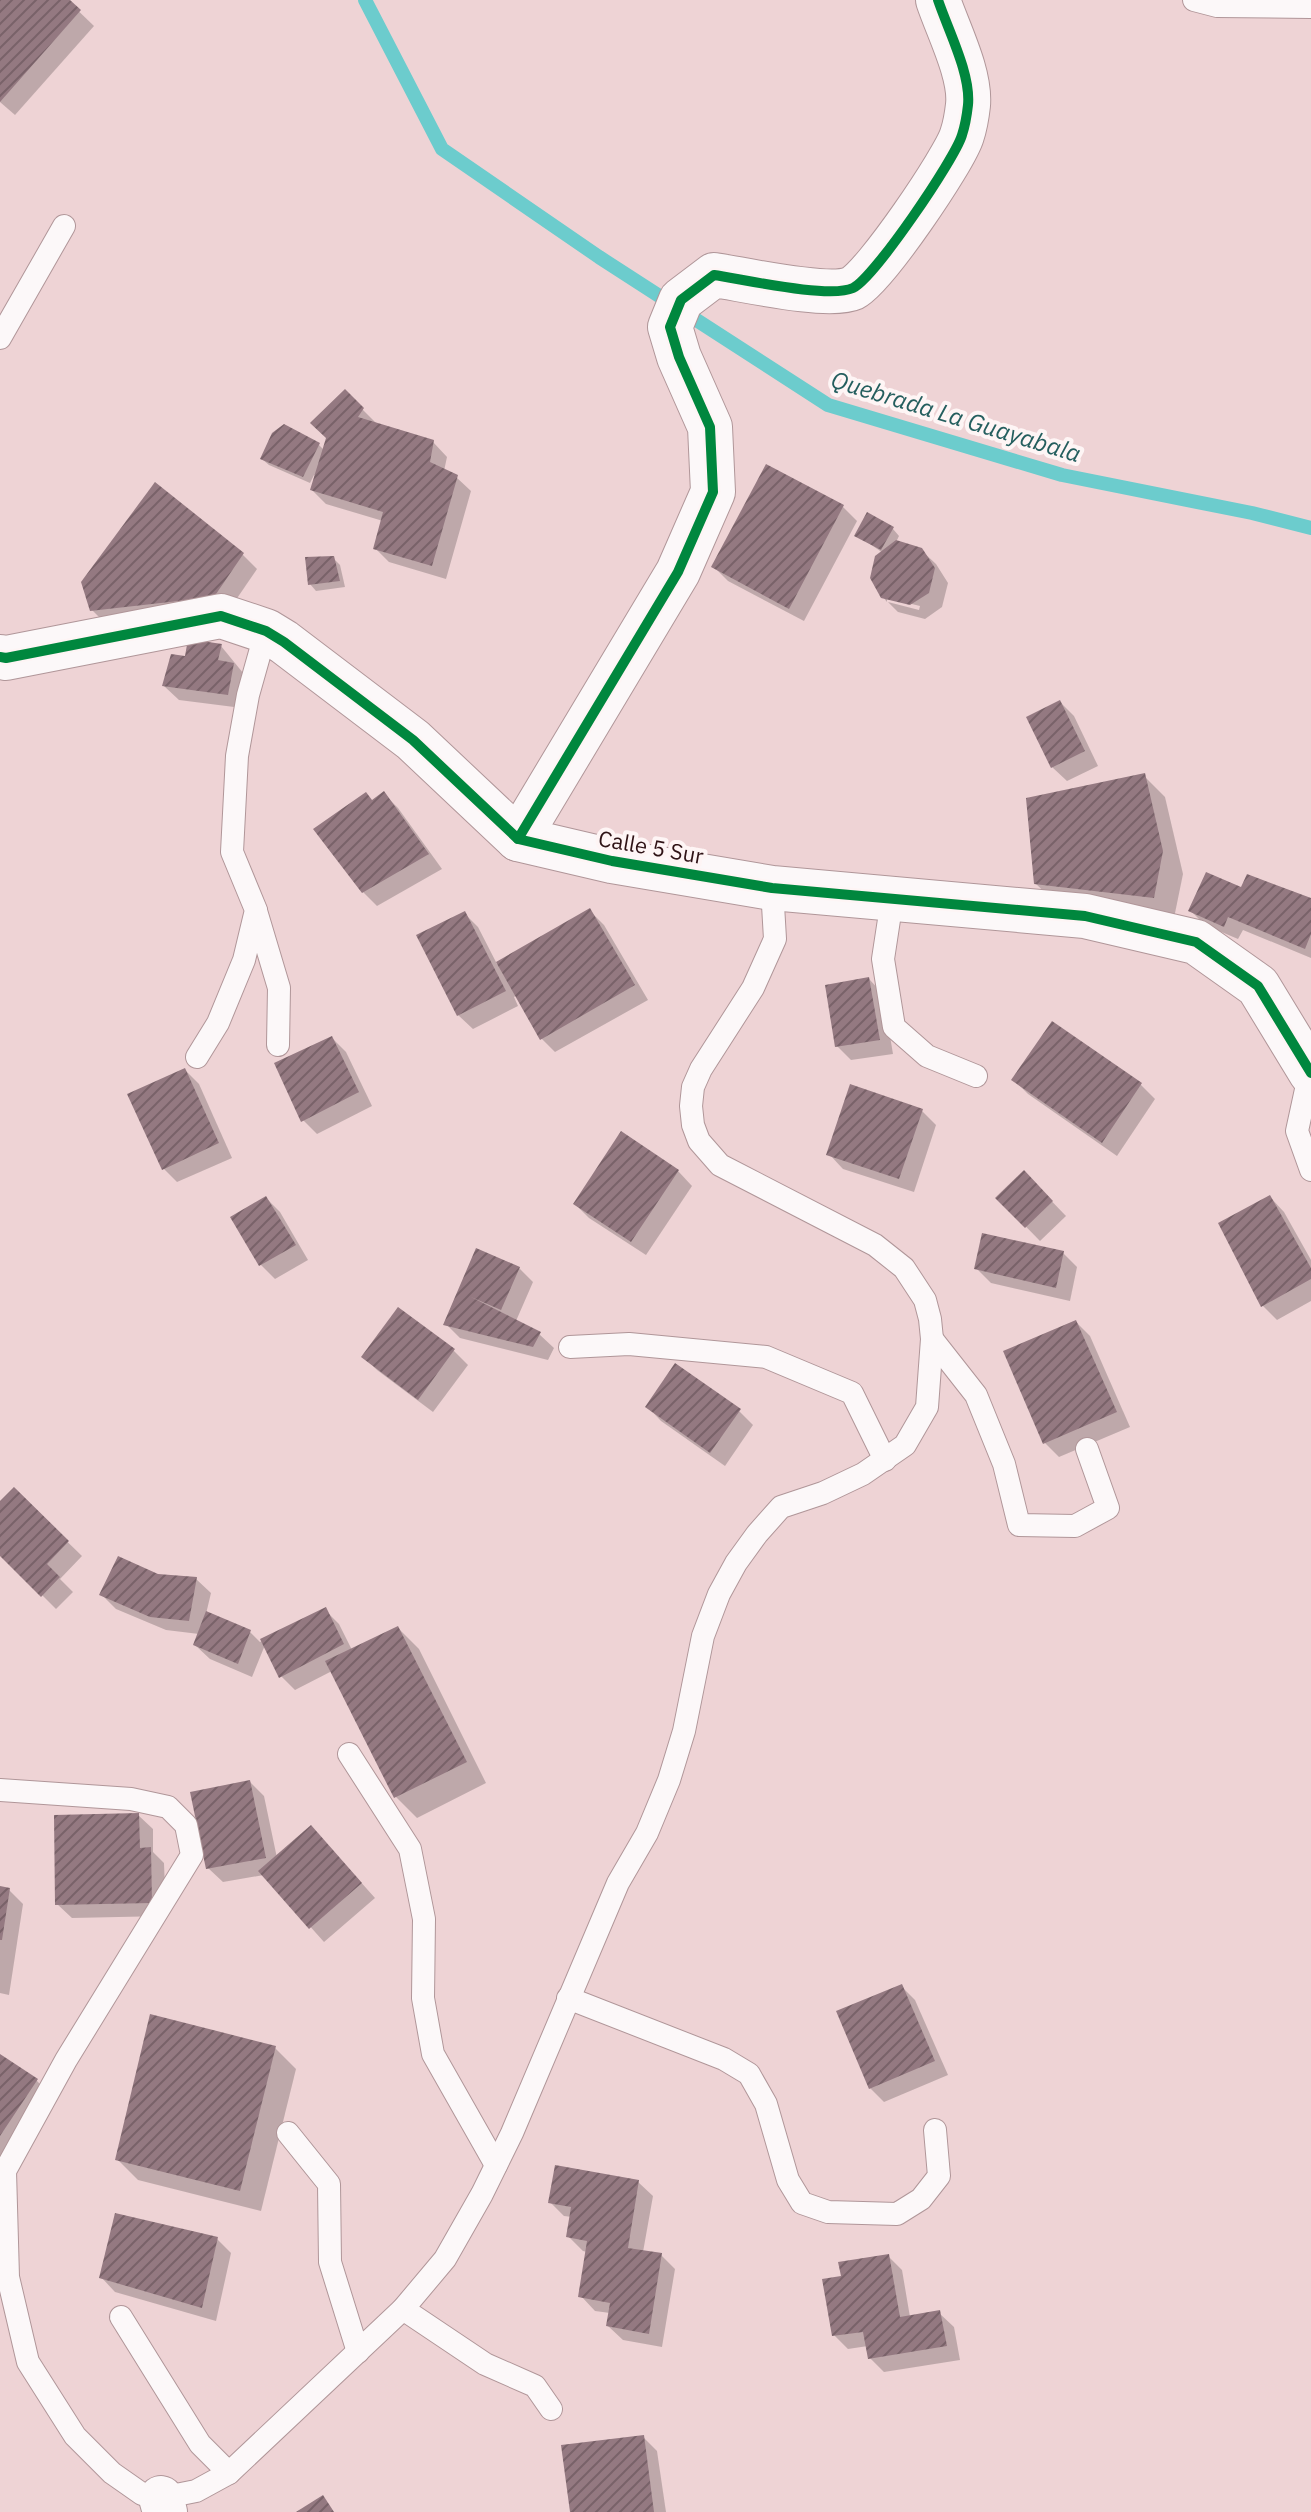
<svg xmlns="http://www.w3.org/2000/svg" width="1311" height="2512" font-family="'IBM Plex Sans',sans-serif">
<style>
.shadow{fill:#0003}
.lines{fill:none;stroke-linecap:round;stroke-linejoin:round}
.stream{stroke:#6ccccd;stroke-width:14}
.building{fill:url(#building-hatch)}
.lane-casing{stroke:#b09699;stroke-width:24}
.street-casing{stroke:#b09699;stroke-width:46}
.lane{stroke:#fcf8f9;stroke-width:22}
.street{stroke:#fcf8f9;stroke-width:44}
.cycleway-casing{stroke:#fef5f5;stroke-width:15}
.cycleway{stroke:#00873e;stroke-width:10}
.labels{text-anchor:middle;stroke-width:8;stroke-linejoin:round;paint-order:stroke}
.street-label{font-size:22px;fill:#2f1316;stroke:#fef5f5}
.water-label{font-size:24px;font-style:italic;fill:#245e5e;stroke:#fef5f5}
</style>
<defs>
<pattern id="building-hatch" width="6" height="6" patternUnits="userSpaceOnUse" patternTransform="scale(2)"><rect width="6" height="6" fill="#947981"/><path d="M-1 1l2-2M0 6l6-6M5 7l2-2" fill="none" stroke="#796269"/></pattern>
</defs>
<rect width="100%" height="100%" fill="#eed3d5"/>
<g class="shadow">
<polygon points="0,0 67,0 94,26 15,115 0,102"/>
<polygon points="345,392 377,424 433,442 447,457 444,471 456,477 471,491 446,579 389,562 375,548 383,521 326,504 312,490 316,476 314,475 310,483 269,465 262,459 319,445 324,450"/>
<polygon points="843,507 857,521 804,621 728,581 714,567"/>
<polygon points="893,529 899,536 896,542 921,550 936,564 948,583 942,607 925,619 898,612 888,602 919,610 920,606 887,598 887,602 883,597 883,553 857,535"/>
<polygon points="242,554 257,569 229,610 106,624 92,610"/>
<polygon points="333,558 340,565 345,587 316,591 310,584"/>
<polygon points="221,646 248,679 242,708 179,700 164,686 187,659"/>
<polygon points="1060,702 1074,716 1098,766 1067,781 1052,767"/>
<polygon points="1144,776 1165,797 1183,874 1174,918 1057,904 1035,883"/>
<polygon points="384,794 398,808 442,869 377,906 363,892 373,801"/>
<polygon points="1242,890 1311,900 1311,958 1243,930 1238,939 1205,925 1191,911"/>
<polygon points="590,911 604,925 648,1000 555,1052 541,1038 517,995 514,997 518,1006 473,1029 458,1015 464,913 478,927 497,964"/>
<polygon points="869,979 883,994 893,1054 851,1060 837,1046"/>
<polygon points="1052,1024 1141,1085 1155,1099 1117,1156 1028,1094 1014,1080"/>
<polygon points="332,1038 346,1052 372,1106 317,1134 303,1120"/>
<polygon points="185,1070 199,1084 232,1158 177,1182 163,1168"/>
<polygon points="922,1111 936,1125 914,1192 843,1169 829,1154"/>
<polygon points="678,1171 692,1186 646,1255 589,1218 575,1204"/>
<polygon points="1038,1187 1066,1216 1040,1241 998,1198"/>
<polygon points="1270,1197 1284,1212 1311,1260 1311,1301 1277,1320 1263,1306"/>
<polygon points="266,1198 280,1212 308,1260 275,1279 261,1265 233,1217"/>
<polygon points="477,1251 519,1268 533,1282 516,1321 539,1334 554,1348 548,1360 460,1338 446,1324"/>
<polygon points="1063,1253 1077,1267 1070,1301 991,1283 976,1268"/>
<polygon points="398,1310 454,1351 468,1365 433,1412 377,1370 363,1356"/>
<polygon points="1076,1322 1090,1336 1130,1427 1059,1457 1045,1443 1005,1352"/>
<polygon points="647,1406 739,1411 753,1425 725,1466 661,1421"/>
<polygon points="14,1490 82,1556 60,1579 73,1592 56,1609 0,1553 0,1504"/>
<polygon points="158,1576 196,1579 211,1593 206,1614 250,1632 260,1642 325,1610 339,1624 352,1650 398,1628 419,1649 486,1783 417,1818 396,1797 332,1671 295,1690 281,1676 265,1645 252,1677 210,1659 195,1645 199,1634 166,1630 116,1609 102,1595"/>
<polygon points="250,1782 264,1796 277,1858 325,1842 375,1898 324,1942 264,1875 223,1882 208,1868"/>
<polygon points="138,1815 153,1829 153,1852 164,1863 166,1916 72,1918 57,1904"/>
<polygon points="0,1888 9,1890 23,1904 9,1995 0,1993"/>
<polygon points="901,1986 915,2000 948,2075 884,2102 870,2088"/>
<polygon points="275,2048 296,2069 261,2211 138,2180 117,2159"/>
<polygon points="0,2056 36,2080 50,2094 0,2163"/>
<polygon points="638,2182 653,2196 643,2252 661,2255 675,2269 662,2347 623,2340 608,2326 610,2313 595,2311 581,2296 587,2252 583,2251 569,2237 572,2217 564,2216 550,2202"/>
<polygon points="217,2239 231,2253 216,2321 115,2292 101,2277"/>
<polygon points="888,2256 902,2270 910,2317 939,2313 954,2327 960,2360 884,2372 870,2358 868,2346 848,2349 834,2335 843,2278"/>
<polygon points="643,2437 657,2451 666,2512 572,2512"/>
</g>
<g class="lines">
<polyline class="stream" points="365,0 442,149 599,257 828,405 1062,475 1252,513 1311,528"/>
</g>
<g class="building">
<polygon points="0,0 70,0 81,10 0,102"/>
<polygon points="345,389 364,408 358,417 434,440 430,462 458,475 432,566 373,549 383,512 310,490 326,438 310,423"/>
<polygon points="284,424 320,443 303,477 260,459 272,433"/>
<polygon points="766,464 844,505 789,609 711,567"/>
<polygon points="155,482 244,553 214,597 90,611 81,582"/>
<polygon points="867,512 894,527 881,550 854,536"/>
<polygon points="896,540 922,548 935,568 929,593 910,605 881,598 870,578 875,556"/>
<polygon points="334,556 340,581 308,585 305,557"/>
<polygon points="188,639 222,644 218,660 234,663 228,695 162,686 171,654 185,656"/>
<polygon points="1060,700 1085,751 1051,768 1026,717"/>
<polygon points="1145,773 1163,851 1154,898 1034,884 1026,798"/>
<polygon points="384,791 429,854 362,893 313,829 366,792 372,800"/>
<polygon points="1206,872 1241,887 1247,874 1311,898 1311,934 1305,949 1228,917 1224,927 1188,911"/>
<polygon points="590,908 635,985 540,1040 496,962"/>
<polygon points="465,911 506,991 457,1016 416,935"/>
<polygon points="869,977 880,1040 835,1047 825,985"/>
<polygon points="1052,1021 1142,1083 1102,1143 1011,1080"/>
<polygon points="332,1036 359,1092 301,1122 274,1063"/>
<polygon points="185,1068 219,1143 162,1170 127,1094"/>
<polygon points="850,1084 923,1109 899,1179 826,1155"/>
<polygon points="621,1131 679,1170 631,1242 573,1204"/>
<polygon points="1024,1170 1053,1201 1025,1228 995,1198"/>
<polygon points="1270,1195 1311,1268 1311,1279 1261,1307 1218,1223"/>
<polygon points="266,1196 296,1245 259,1266 230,1217"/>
<polygon points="982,1233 1064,1251 1056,1288 974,1269"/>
<polygon points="476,1248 520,1267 501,1310 471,1297 541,1332 533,1347 443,1325"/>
<polygon points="398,1307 455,1349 418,1400 361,1357"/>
<polygon points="1076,1320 1117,1412 1043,1444 1003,1351"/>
<polygon points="675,1363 741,1409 710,1453 645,1407"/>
<polygon points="14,1487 69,1541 47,1564 60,1577 41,1597 0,1556 0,1501"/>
<polygon points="118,1556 158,1574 197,1577 189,1621 150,1617 99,1595"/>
<polygon points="326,1607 344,1644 279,1678 260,1639"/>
<polygon points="206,1611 251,1630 238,1664 193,1645"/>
<polygon points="398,1626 467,1762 394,1798 325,1661"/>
<polygon points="250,1780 266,1858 206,1869 190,1792"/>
<polygon points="139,1813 140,1848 151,1847 152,1903 55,1905 54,1815"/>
<polygon points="311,1825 362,1883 309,1929 258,1871"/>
<polygon points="0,1886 10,1888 2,1940 0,1940"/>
<polygon points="902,1984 935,2061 869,2089 836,2011"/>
<polygon points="150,2014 276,2046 240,2191 115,2160"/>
<polygon points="0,2054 38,2079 0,2136"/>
<polygon points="555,2165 639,2180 628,2248 662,2253 649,2334 606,2326 610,2303 578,2297 587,2241 566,2237 571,2207 548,2203"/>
<polygon points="115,2213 218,2237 202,2308 99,2278"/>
<polygon points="889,2254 900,2317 940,2310 947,2346 868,2359 863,2332 832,2336 822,2279 841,2276 838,2262"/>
<polygon points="644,2435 654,2512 570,2512 561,2445"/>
<polygon points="323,2495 334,2512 296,2512"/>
</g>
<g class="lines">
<defs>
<g id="lane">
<polyline points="1194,0 1217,6 1311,7"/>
<polyline points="0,338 64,226"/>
<polyline points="892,900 883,959 894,1027 927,1056 976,1076"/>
<polyline points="256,911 279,988 278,1045"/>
<polyline points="197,1057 218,1023 244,960 256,910 232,852 237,756 248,695 266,631"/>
<polyline points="1310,1071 1297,1131 1311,1170"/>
<polyline points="932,1339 976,1395 1004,1464 1019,1525 1075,1526 1108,1508 1087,1449"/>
<polyline points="570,1347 629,1344 766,1357 852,1393 885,1460"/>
<polyline points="349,1754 410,1849 424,1919 423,1998 433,2054 496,2165"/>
<polyline points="0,1790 131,1799 168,1807 186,1825 192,1855 66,2060 5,2171 8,2277 28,2362 75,2436 112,2473 142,2494 161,2498 196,2491 229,2473 403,2309 445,2259 482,2194 512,2133 618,1883 647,1833 669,1780 684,1731 703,1636 719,1594 736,1563 757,1534 781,1507 823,1493 863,1474 905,1445 927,1407 932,1339 930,1319 925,1300 904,1268 875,1245 720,1165 699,1141 693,1125 691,1106 693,1087 701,1069 753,988 775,939 772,888"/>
<polyline points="568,1998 724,2059 749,2074 766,2104 788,2180 802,2203 828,2212 897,2214 921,2199 939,2176 935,2130"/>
<polyline points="288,2133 329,2184 330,2262 358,2352"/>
<polyline points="403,2309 485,2364 535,2386 551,2409"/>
<polyline points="121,2317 200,2444 229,2473"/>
</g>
<g id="street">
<polyline points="0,657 6,658 221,616 266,631 284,642 413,740 518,839 612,861 772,888 1085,916 1196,942 1258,986 1311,1073"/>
<path d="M518,839L678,572L713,492L710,427L679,357L670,327L681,300L714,275C742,279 829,299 853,288C874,278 955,159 962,135C965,126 967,114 968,105C971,74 948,30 938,0"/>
<polyline points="161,2498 165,2512"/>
</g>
</defs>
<use href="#lane" class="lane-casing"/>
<use href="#street" class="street-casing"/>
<use href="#lane" class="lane"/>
<use href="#street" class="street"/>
<defs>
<g id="cycleway">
<polyline points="0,657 6,658 221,616 266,631 284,642 413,740 518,839 612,861 772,888 1085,916 1196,942 1258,986 1311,1073"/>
<path d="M518,839L678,572L713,492L710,427L679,357L670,327L681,300L714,275C742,279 829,299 853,288C874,278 955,159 962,135C965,126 967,114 968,105C971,74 948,30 938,0"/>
</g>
</defs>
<use href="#cycleway" class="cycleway-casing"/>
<use href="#cycleway" class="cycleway"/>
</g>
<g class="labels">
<g class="street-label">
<text transform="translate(651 847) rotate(10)" y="8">Calle 5 Sur</text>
</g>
<g class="water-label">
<text transform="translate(956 417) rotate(17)" y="8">Quebrada La Guayabala</text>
</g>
</g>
</svg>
